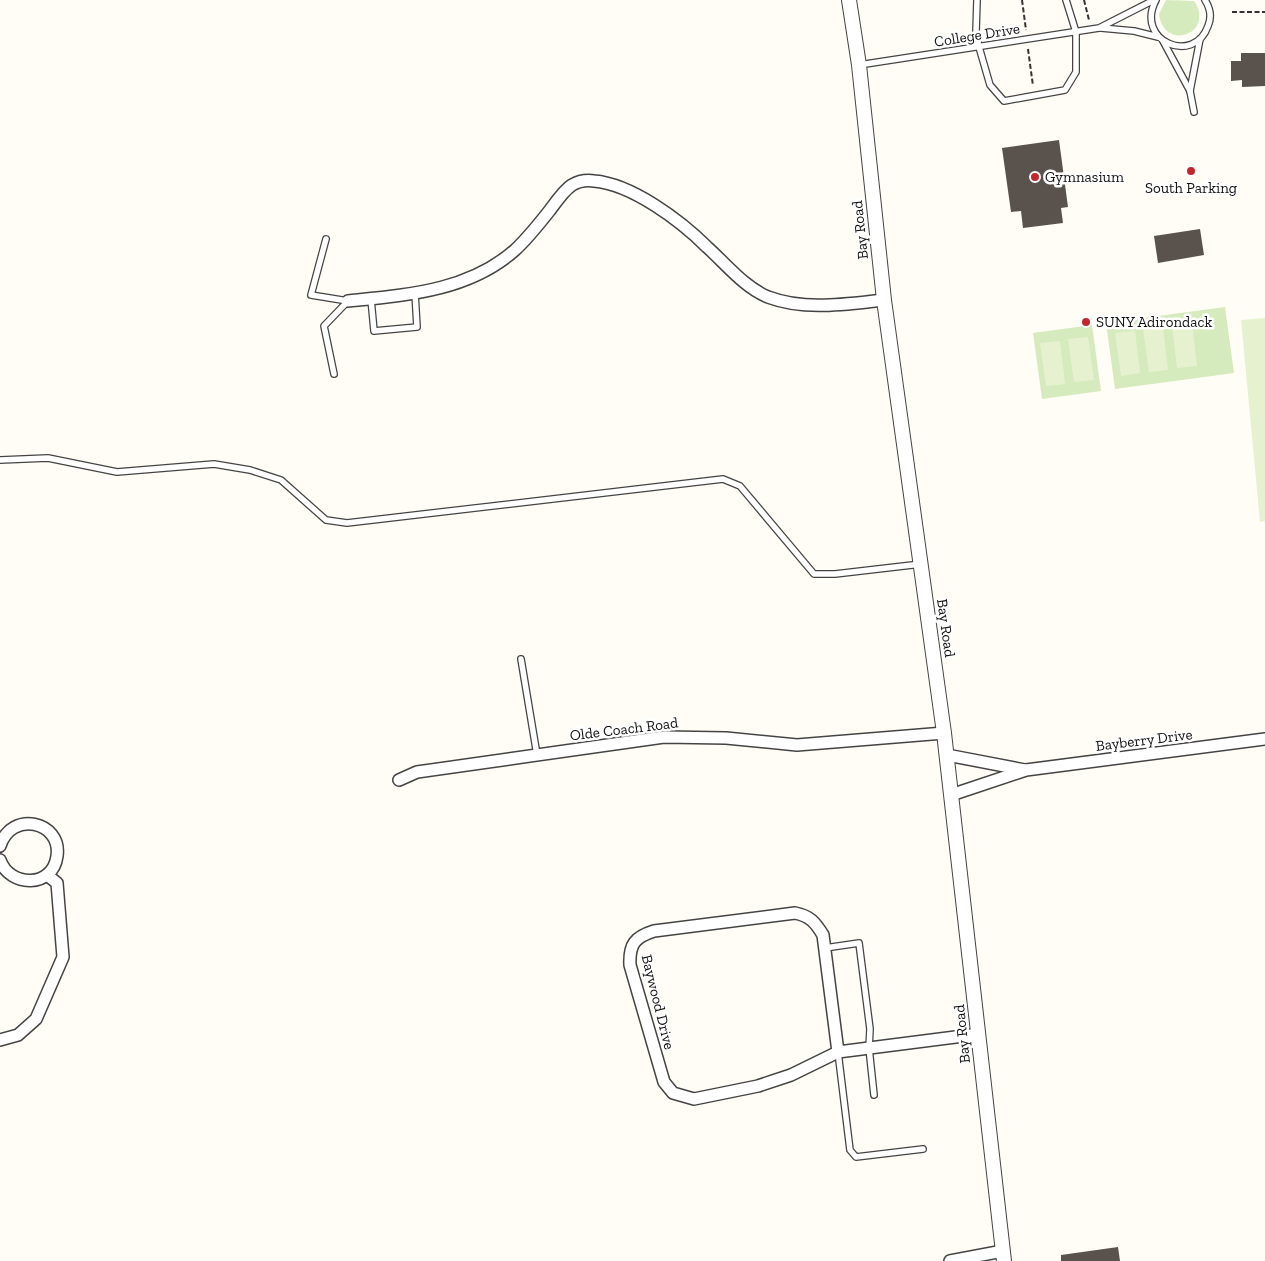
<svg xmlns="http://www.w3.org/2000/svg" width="1265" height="1261" font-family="'Zilla Slab',serif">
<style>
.green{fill:#d5ebbd}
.pitch{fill:#e6f2cf}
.building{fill:#5a524d}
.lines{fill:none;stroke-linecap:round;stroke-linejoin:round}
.service-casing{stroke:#444;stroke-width:8}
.minor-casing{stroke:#444;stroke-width:14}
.tertiary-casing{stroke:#444;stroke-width:16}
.path{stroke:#333;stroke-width:2;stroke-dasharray:5 2.5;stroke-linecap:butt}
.service{stroke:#fff;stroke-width:5.5}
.minor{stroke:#fff;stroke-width:11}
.tertiary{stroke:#fff;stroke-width:14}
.poi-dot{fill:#c4262e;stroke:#fff;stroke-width:2}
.labels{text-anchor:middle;stroke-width:5;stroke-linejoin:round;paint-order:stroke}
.street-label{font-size:15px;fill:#111;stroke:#fff}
.poi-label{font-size:15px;fill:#111;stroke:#fff;text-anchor:start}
</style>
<rect width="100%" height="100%" fill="#fffdf5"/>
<g class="green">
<path d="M1166,0L1194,1C1216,33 1164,53 1159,14Z"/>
<polygon points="1225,307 1234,373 1115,389 1106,323"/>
<polygon points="1092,325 1101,391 1042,399 1033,333"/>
</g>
<g class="pitch">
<polygon points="1265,318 1265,521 1260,522 1241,320"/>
<polygon points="1192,323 1197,366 1177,368 1172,325"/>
<polygon points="1163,327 1168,370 1149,372 1143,329"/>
<polygon points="1135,331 1140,373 1121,376 1115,333"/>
<polygon points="1088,337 1094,380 1074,382 1068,339"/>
<polygon points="1060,341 1065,384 1046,386 1040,343"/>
</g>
<g class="building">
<polygon points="1241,53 1265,53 1265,86 1242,87 1242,80 1231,81 1231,61 1241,61"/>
<polygon points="1059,140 1068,207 1061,208 1063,223 1023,228 1021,211 1011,212 1002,148"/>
<polygon points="1200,229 1204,255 1158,263 1154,236"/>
<polygon points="1118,1247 1120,1261 1061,1261 1061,1255"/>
</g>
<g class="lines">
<defs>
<g id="service">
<polyline points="977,0 976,32 979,47 990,85 1004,101 1065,90 1076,72 1076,32 1066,0"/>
<path d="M1156,0C1134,41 1194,66 1208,26C1212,17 1210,8 1205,0"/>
<polyline points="1101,28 1134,31 1158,37"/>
<polyline points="1163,41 1190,91 1194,112"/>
<polyline points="859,65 1099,28 1154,0"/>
<polyline points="1190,91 1200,39"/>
<polyline points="326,239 311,295 348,301"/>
<polyline points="371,299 374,331 417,327 415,293"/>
<polyline points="334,374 324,326 348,301"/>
<polyline points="0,460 48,458 117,472 214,464 250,470 281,480 326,520 347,523 723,479 740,486 814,574 835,574 921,564"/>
<polyline points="521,659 537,755"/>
<polyline points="825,948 859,943 870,1029 869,1048 874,1095"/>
<polyline points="838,1052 850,1150 856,1157 923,1149"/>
</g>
<g id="minor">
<path d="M348,301C407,295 469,291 515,250C528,238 539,224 550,210C556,202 564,190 572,185C579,181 587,180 594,181C632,184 681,221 707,247C726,264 744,287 768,297C805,311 846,304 884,300"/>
<polyline points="947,755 1025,770"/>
<polyline points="399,780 417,772 664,737 726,738 797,745 944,733"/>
<polyline points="951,795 1026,770 1265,739"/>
<path d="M0,846C11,810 62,821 57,856C53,888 10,888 0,860"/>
<polyline points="0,1040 18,1035 36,1019 63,957 57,883 47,875"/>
<path d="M838,1052L823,935C815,922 810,916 795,913L654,931C635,937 629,944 630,965L664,1082L673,1093L694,1099L758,1086L791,1075L838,1052L979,1034"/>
<polyline points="950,1261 1003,1251"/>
</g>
<polyline id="tertiary" points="849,0 859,65 884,300 944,733 1004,1261"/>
</defs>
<use href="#service" class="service-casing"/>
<use href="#minor" class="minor-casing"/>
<use href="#tertiary" class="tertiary-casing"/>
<g class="path">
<polyline points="1022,0 1026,30"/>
<polyline points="1084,0 1089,20"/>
<polyline points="1232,12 1265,12"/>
<polyline points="1028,49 1033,86"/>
</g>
<use href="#service" class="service"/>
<use href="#minor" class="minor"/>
<use href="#tertiary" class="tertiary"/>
</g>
<g class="poi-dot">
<circle cx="1191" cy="171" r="5"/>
<circle cx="1035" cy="177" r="5"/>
<circle cx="1086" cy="322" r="5"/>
</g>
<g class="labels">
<g class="street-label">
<text transform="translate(977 35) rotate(-9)" y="5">College Drive</text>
<text transform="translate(860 230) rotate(-96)" y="5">Bay Road</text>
<text transform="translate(946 628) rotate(82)" y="5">Bay Road</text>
<text transform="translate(624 729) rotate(-7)" y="5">Olde Coach Road</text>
<text transform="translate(1144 740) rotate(-7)" y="5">Bayberry Drive</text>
<text transform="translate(658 1002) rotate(76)" y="5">Baywood Drive</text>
<text transform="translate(962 1034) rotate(-96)" y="5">Bay Road</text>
</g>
<g class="poi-label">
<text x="1045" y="182">Gymnasium</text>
<text x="1191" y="193" text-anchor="middle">South Parking</text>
<text x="1096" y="327">SUNY Adirondack</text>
</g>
</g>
</svg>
